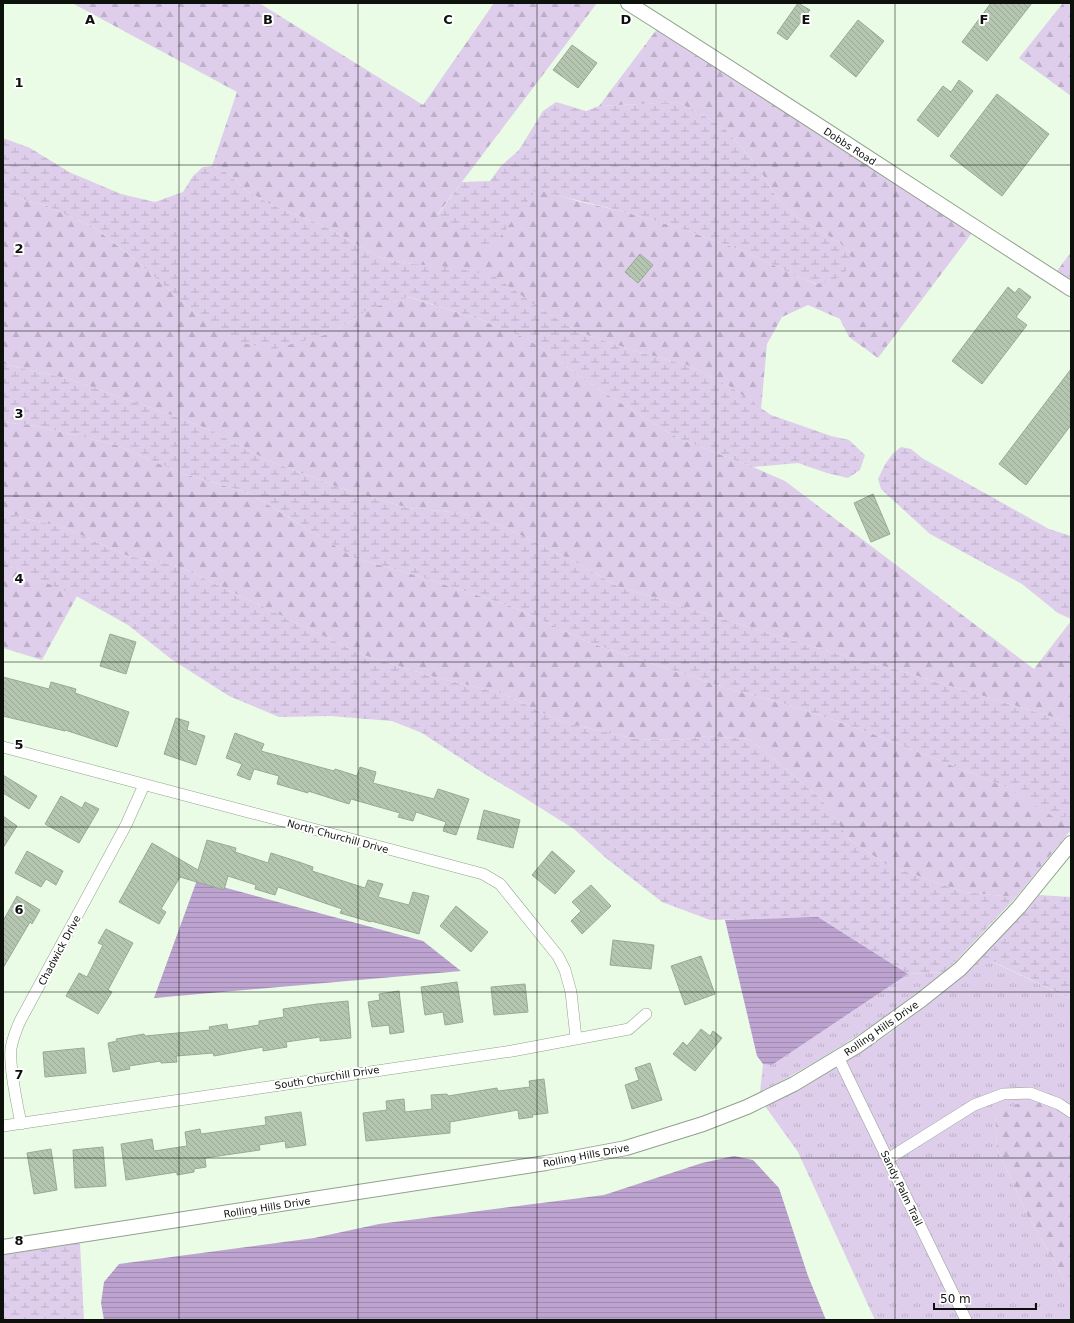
<svg xmlns="http://www.w3.org/2000/svg" width="1074" height="1323" font-family="'DejaVu Sans',sans-serif">
<style>
.grass{fill:url(#grass-tufts)}
.forest{fill:url(#forest-firs)}
.wetland{fill:url(#wetland-marsh)}
.water{fill:url(#water-rules)}
.building{fill:url(#building-back-hatch);stroke:#99a995}
.lines{fill:none;stroke-linecap:round;stroke-linejoin:round}
.minor-casing{stroke:#90a18c;stroke-width:12}
.tertiary-casing{stroke:#90a18c;stroke-width:16}
.minor{stroke:#fff;stroke-width:11}
.tertiary{stroke:#fff;stroke-width:14}
.grid{fill:none;stroke:#0c120b;stroke-width:1;stroke-opacity:0.55}
.labels{text-anchor:middle;stroke-width:4;stroke-linejoin:round;paint-order:stroke}
.street-label{font-size:10px;fill:#0c120b;stroke:#fff}
.grid-label{font-size:13px;text-anchor:middle;font-weight:bold;fill:#0c120b;stroke:#fff;stroke-width:4;stroke-linejoin:round;paint-order:stroke}
</style>
<defs>
<pattern id="grass-tufts" width="24" height="20" patternUnits="userSpaceOnUse"><rect width="24" height="20" fill="#decdeb"/><path d="M3 7l-1-3M5 7V3M7 7l1-3M15 17l-1-3M17 17v-4M19 17l1-3" fill="none" stroke="#bdafc8"/></pattern>
<pattern id="forest-firs" width="22" height="20" patternUnits="userSpaceOnUse"><rect width="22" height="20" fill="#decdeb"/><path d="M5 1l3.5 6h-7zM16 11l3.5 6h-7z" fill="#bdafc8"/></pattern>
<pattern id="wetland-marsh" width="20" height="14" patternUnits="userSpaceOnUse"><rect width="20" height="14" fill="#decdeb"/><path d="M1 5h8M5 5V1M11 12h8M15 12V8" fill="none" stroke="#bdafc8"/></pattern>
<pattern id="water-rules" width="6" height="5" patternUnits="userSpaceOnUse"><rect width="6" height="5" fill="#bda3cf"/><path d="M0 2.5h6" fill="none" stroke="#a18bb0"/></pattern>
<pattern id="building-back-hatch" width="6" height="6" patternUnits="userSpaceOnUse"><rect width="6" height="6" fill="#b5c6b0"/><path d="M-1 5l2 2M0 0l6 6M5-1l2 2" fill="none" stroke="#9aa996"/></pattern>
</defs>
<rect width="100%" height="100%" fill="#eafce5"/>
<g class="grass">
<polygon points="993,962 1071,999 1071,1106 1042,1094 995,1114 997,1149 1027,1214 1067,1284 1071,1286 1071,1320 875,1320 798,1152 765,1106 799,1090 861,1052 890,1033 926,1006 972,967"/>
<path d="M944,972C886,1018 826,1059 760,1092L763,1064L772,1065L908,974Z"/>
</g>
<g class="forest">
<path d="M72,3H259L423,105L494,3H597L437,215L536,189L581,202L621,211L680,228L743,251L801,278L816,284L850,253L840,243L798,218L777,198L756,164L725,129L703,115L677,102L599,106L657,29C762,96 867,165 972,233L878,358L849,337L840,319L808,305L782,317L767,344L761,409L729,386L687,365L638,352L581,333L541,309L412,264L381,258L328,228L270,204L245,190L227,173L212,166L237,92Z"/>
<polygon points="1063,3 1071,3 1071,96 1019,58"/>
<polygon points="3,194 47,206 95,228 133,258 200,317 329,334 371,308 408,297 479,319 528,339 589,383 643,417 680,439 753,467 785,481 1034,669 1071,621 1071,725 1059,719 897,670 810,646 617,586 577,563 500,525 462,513 408,508 340,488 267,460 208,429 163,412 69,379 3,364"/>
<polygon points="1071,252 1071,281 1057,271"/>
<polygon points="3,422 36,426 116,445 181,473 249,493 355,558 415,575 513,607 593,644 723,687 796,707 873,734 1006,787 1055,817 1071,816 1071,830 1017,896 1012,897 964,892 887,865 849,839 822,800 785,768 749,739 707,736 679,740 636,739 562,722 501,693 434,677 363,655 178,566 128,556 63,527 23,518 3,510"/>
<polygon points="3,563 77,596 42,660 3,648"/>
<polygon points="1042,1094 1071,1106 1071,1286 1067,1284 1027,1214 997,1149 995,1113"/>
</g>
<g class="wetland">
<polygon points="556,102 586,111 599,106 677,102 703,115 725,129 756,164 777,198 798,218 840,243 850,253 851,264 841,277 817,284 801,278 743,251 680,228 621,211 536,190 490,250 437,216 462,182 490,181 501,166 519,150 543,111"/>
<polygon points="3,138 30,148 69,172 121,194 155,202 183,192 193,176 203,167 212,166 227,173 245,190 270,204 328,228 381,258 412,264 450,267 494,276 541,309 581,333 638,352 687,365 729,386 771,415 831,436 849,440 865,455 860,470 848,478 827,473 798,463 753,467 680,439 643,417 589,383 528,339 479,319 409,297 371,308 329,334 274,349 242,343 200,317 133,258 95,228 47,206 3,194"/>
<polygon points="3,364 69,379 163,412 208,429 267,460 340,488 408,508 462,513 500,525 577,563 617,586 810,646 897,670 1059,719 1071,725 1071,816 1055,818 1006,787 873,734 796,707 723,687 593,644 513,607 415,575 355,558 249,493 181,473 116,445 36,426 3,422"/>
<path d="M901,447L911,449L922,458L1049,529L1071,536V619L1058,613L1022,584L930,534L881,489L878,479C885,465 888,456 901,447Z"/>
<polygon points="3,510 23,518 63,527 128,556 178,566 363,655 434,677 501,693 562,722 636,739 679,740 707,736 749,739 785,768 822,800 849,839 887,865 964,892 1012,897 1017,896 954,963 944,972 908,974 818,917 710,920 662,902 606,858 574,829 520,795 483,773 422,733 392,721 330,716 279,717 229,696 171,659 128,625 78,597 3,563"/>
<polygon points="1039,895 1071,897 1071,999 994,962 972,967 1025,912"/>
<polygon points="80,1243 84,1320 3,1320 3,1255"/>
</g>
<g class="water">
<polygon points="197,880 423,941 461,971 154,998"/>
<polygon points="818,917 908,974 772,1065 763,1064 757,1056 725,920"/>
<polygon points="734,1156 753,1160 779,1188 808,1276 826,1320 104,1320 101,1303 104,1282 119,1264 314,1238 379,1224 604,1195 702,1163"/>
</g>
<g class="building">
<polygon points="798,3 810,10 787,40 777,33"/>
<polygon points="991,3 1032,3 987,61 962,42"/>
<polygon points="858,20 884,41 856,77 830,56"/>
<polygon points="572,45 597,63 578,88 553,70"/>
<polygon points="959,80 973,91 938,137 917,120 943,86 951,92"/>
<polygon points="997,94 1049,134 1002,196 950,156"/>
<polygon points="640,254 653,265 638,283 625,272"/>
<polygon points="1008,287 1015,293 1019,288 1031,297 1016,317 1027,325 982,384 952,361"/>
<polygon points="1071,369 1071,425 1026,485 999,464"/>
<polygon points="873,494 890,534 871,542 854,503"/>
<polygon points="110,634 136,642 126,674 100,666"/>
<polygon points="3,677 49,689 51,682 76,689 75,693 129,712 117,747 65,730 65,731 3,716"/>
<polygon points="176,718 189,722 187,730 205,736 196,765 164,754"/>
<polygon points="235,733 264,744 261,751 334,771 335,769 357,776 360,767 376,772 373,783 434,799 438,789 469,799 456,835 443,831 446,822 416,812 413,821 398,817 400,813 351,799 349,804 308,791 308,793 277,784 279,776 254,769 250,780 237,775 242,764 226,758"/>
<polygon points="3,775 37,796 29,809 3,793"/>
<polygon points="61,796 82,808 85,802 99,809 79,843 45,824"/>
<polygon points="484,810 520,820 513,848 477,839"/>
<polygon points="3,816 17,826 3,848"/>
<polygon points="207,840 236,848 235,852 268,863 271,853 299,862 313,867 312,871 365,888 368,880 383,884 378,897 409,905 413,892 429,896 419,934 371,921 371,922 340,913 342,909 278,887 275,895 255,889 256,885 228,876 224,890 180,877 161,909 166,912 159,924 119,902 152,843 198,870"/>
<polygon points="27,851 63,871 56,885 46,879 41,887 15,873"/>
<polygon points="552,851 575,871 555,894 532,875"/>
<polygon points="591,885 611,906 582,934 571,921 581,911 572,902"/>
<polygon points="17,896 40,910 32,924 30,922 3,968 3,921"/>
<polygon points="456,906 488,932 471,952 440,926"/>
<polygon points="106,929 133,943 108,990 112,992 98,1014 66,996 79,973 87,977 103,945 98,943"/>
<polygon points="613,940 654,945 651,969 610,965"/>
<polygon points="701,956 715,994 685,1005 671,966"/>
<polygon points="457,982 463,1022 445,1025 443,1012 425,1015 421,987"/>
<polygon points="525,984 528,1012 494,1015 491,987"/>
<polygon points="399,991 404,1032 390,1034 389,1025 372,1027 368,1002 380,1000 379,994"/>
<polygon points="348,1001 351,1038 320,1041 320,1037 286,1042 287,1047 263,1051 263,1047 214,1056 213,1053 176,1056 177,1062 161,1063 161,1061 129,1066 130,1069 113,1072 108,1043 117,1041 116,1039 144,1034 145,1036 210,1030 209,1027 227,1024 228,1030 259,1025 259,1021 284,1017 283,1009 317,1004"/>
<polygon points="701,1029 710,1036 713,1031 722,1038 695,1071 673,1054 683,1042 687,1046"/>
<polygon points="84,1048 86,1073 45,1077 43,1052"/>
<polygon points="650,1063 662,1100 632,1109 625,1085 639,1080 635,1068"/>
<polygon points="544,1079 548,1113 532,1115 533,1117 519,1119 518,1110 450,1122 450,1133 366,1141 363,1113 387,1110 386,1101 404,1099 405,1112 432,1109 431,1095 447,1094 448,1096 497,1088 498,1091 530,1087 529,1081"/>
<polygon points="301,1112 306,1145 286,1148 285,1141 259,1145 260,1150 205,1158 206,1167 194,1169 194,1172 177,1175 177,1172 126,1180 121,1144 152,1139 154,1151 187,1146 185,1132 200,1129 201,1134 266,1125 265,1117"/>
<polygon points="103,1147 106,1186 75,1188 73,1150"/>
<polygon points="51,1149 57,1190 34,1194 27,1153"/>
</g>
<g class="lines">
<defs>
<g id="minor">
<polyline points="3,747 483,874 500,884 558,956 565,970 571,992 576,1038"/>
<polyline points="838,1057 966,1320"/>
<path d="M21,1124C17,1103 9,1068 11,1048C13,1038 16,1030 20,1021L126,825L144,785"/>
<polyline points="3,1126 512,1051 629,1029 646,1014"/>
<polyline points="888,1159 974,1105 1003,1094 1030,1093 1059,1104 1071,1112"/>
</g>
<g id="tertiary">
<path d="M628,3C777,97 923,194 1071,289"/>
<polyline points="3,1247 546,1163 626,1148 703,1124 747,1107 794,1084 857,1046 921,1000 960,969 1019,907 1071,843"/>
</g>
</defs>
<use href="#minor" class="minor-casing"/>
<use href="#tertiary" class="tertiary-casing"/>
<use href="#minor" class="minor"/>
<use href="#tertiary" class="tertiary"/>
</g>
<path class="grid" d="M179,3V1320M358,3V1320M537,3V1320M716,3V1320M895,3V1320M3,165H1071M3,331H1071M3,496H1071M3,662H1071M3,827H1071M3,992H1071M3,1158H1071"/>
<g class="labels">
<g class="street-label">
<text transform="translate(850 146) rotate(33)" y="4">Dobbs Road</text>
<text transform="translate(338 836) rotate(15)" y="4">North Churchill Drive</text>
<text transform="translate(59 950) rotate(-62)" y="4">Chadwick Drive</text>
<text transform="translate(881 1028) rotate(-35)" y="4">Rolling Hills Drive</text>
<text transform="translate(327 1077) rotate(-9)" y="4">South Churchill Drive</text>
<text transform="translate(586 1155) rotate(-11)" y="4">Rolling Hills Drive</text>
<text transform="translate(902 1188) rotate(64)" y="4">Sandy Palm Trail</text>
<text transform="translate(267 1207) rotate(-9)" y="4">Rolling Hills Drive</text>
</g>
</g>
<g class="grid-label">
<text x="90" y="24">A</text>
<text x="268" y="24">B</text>
<text x="448" y="24">C</text>
<text x="626" y="24">D</text>
<text x="806" y="24">E</text>
<text x="984" y="24">F</text>
<text x="19" y="87">1</text>
<text x="19" y="253">2</text>
<text x="19" y="418">3</text>
<text x="19" y="583">4</text>
<text x="19" y="749">5</text>
<text x="19" y="914">6</text>
<text x="19" y="1079">7</text>
<text x="19" y="1245">8</text>
</g>
<rect width="1074" height="1323" fill="none" stroke="#0c120b" stroke-width="8"/>
<path d="M934 1303v6h102v-6" fill="none" stroke="#0c120b" stroke-width="2"/>
<text x="940" y="1303" font-size="12" fill="#0c120b" stroke="#ffffff" stroke-width="3" paint-order="stroke">50 m</text>
</svg>
